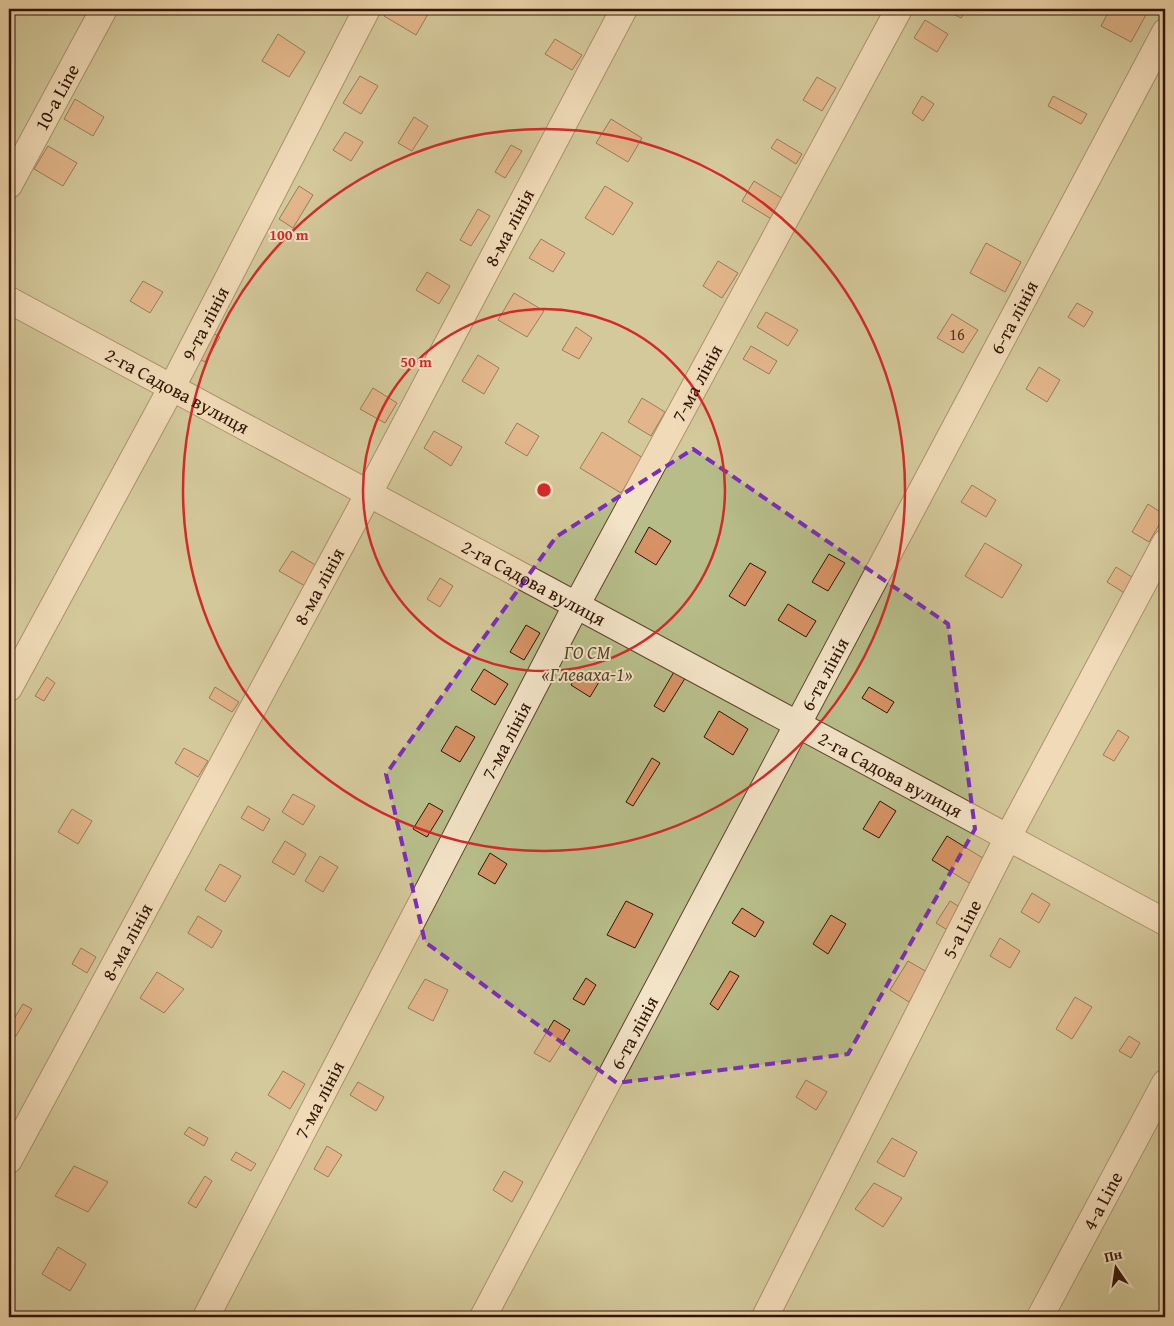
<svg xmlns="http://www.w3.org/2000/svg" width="1174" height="1326" font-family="'Gentium Book Plus',serif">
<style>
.green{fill:#b7bd89;stroke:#746844}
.building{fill:#d69264;stroke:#301300}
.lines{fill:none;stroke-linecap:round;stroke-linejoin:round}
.minor-casing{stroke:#5f432a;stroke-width:28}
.minor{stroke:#f3e3c7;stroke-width:26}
.marked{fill:none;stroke:#7b2cbf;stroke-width:4;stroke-dasharray:10 6;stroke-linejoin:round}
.ring{fill:none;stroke:#d62828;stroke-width:2.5}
.labels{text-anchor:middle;stroke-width:4;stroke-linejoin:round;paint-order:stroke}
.number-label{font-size:16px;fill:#5a3319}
.street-label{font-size:19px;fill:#301300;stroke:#f3e3c7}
.park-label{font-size:19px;font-style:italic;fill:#584629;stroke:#f3e3c7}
.centre{fill:#d62828;stroke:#f3e3c7;stroke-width:2.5}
.ring-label{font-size:15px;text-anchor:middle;font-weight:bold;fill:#d62828;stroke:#f3e3c7;stroke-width:4;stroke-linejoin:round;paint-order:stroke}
</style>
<rect width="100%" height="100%" fill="#ecd4a9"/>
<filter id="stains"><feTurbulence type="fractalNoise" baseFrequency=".004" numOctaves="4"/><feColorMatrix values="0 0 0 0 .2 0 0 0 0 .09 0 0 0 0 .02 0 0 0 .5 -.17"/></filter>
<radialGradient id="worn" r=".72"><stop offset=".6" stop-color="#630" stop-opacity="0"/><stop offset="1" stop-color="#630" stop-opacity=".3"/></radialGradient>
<rect class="green" x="9" y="9" width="1156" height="1308"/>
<g class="building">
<polygon points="388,9 431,9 416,35 384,16"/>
<polygon points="943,9 967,9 961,18"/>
<polygon points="1110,9 1139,9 1147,13 1131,42 1101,26"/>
<polygon points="925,20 948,34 937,52 914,38"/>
<polygon points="278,34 305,52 289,77 262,61"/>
<polygon points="555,39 582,55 572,70 545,54"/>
<polygon points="360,76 378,86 361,114 343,103"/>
<polygon points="817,77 836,88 822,111 803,100"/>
<polygon points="922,96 934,104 923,121 912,113"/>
<polygon points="1053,96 1087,114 1081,124 1048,106"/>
<polygon points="75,99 104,117 93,136 64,119"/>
<polygon points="414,117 428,126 412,151 398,143"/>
<polygon points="611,119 642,138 628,162 596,143"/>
<polygon points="345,132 363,142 351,161 333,150"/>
<polygon points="777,139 802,154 796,164 771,148"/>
<polygon points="511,145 522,151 505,178 495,172"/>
<polygon points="48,146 77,163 63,186 34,169"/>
<polygon points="754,181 785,200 773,220 742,201"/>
<polygon points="299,186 313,195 293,228 279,219"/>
<polygon points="605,186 633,203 613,235 585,218"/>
<polygon points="478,209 490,216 471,246 460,240"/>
<polygon points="541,239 565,253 553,272 529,258"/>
<polygon points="986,243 1021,262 1005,292 970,273"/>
<polygon points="718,261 738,273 722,298 703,286"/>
<polygon points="427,272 450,286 439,304 416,290"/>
<polygon points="143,281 163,292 150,313 130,301"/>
<polygon points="514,293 544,311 527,337 498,320"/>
<polygon points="1077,303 1093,312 1084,327 1068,317"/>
<polygon points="766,312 798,330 788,346 757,327"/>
<polygon points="952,314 978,330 963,353 937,338"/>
<polygon points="576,327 592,338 579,359 562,350"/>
<polygon points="211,332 220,337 205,362 196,357"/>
<polygon points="751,346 777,361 769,374 743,359"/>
<polygon points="478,355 499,368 484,394 462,381"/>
<polygon points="1039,367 1060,380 1047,402 1026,389"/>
<polygon points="373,388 397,403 385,423 360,409"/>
<polygon points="642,398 665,412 651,436 628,422"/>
<polygon points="517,423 539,436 527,456 505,443"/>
<polygon points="434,431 462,447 451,466 424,448"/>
<polygon points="602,432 643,458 621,493 580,468"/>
<polygon points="972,485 996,500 986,517 961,502"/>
<polygon points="1148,504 1165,515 1149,542 1132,532"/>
<polygon points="649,527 671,541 656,565 635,552"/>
<polygon points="985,543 1022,565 1002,598 965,576"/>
<polygon points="292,551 317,566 305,586 279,571"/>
<polygon points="829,554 845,563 828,591 812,582"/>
<polygon points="750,563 766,572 745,606 729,596"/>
<polygon points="1116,567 1135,579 1126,594 1107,582"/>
<polygon points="440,578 453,586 440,607 427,599"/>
<polygon points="788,604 816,621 806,637 778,620"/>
<polygon points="526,625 540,633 524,660 510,652"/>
<polygon points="678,665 689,672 664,712 654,706"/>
<polygon points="484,669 508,684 495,705 471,690"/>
<polygon points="580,670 599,682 590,697 571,685"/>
<polygon points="47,677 55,683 44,701 35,696"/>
<polygon points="215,687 239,702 232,712 209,698"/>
<polygon points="869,687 894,702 887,713 862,698"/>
<polygon points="719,711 748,729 733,755 704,737"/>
<polygon points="456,726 475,737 460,762 441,751"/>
<polygon points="1118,730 1129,737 1114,761 1103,755"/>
<polygon points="184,748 208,761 198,777 175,763"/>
<polygon points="652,758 660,763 633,806 626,802"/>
<polygon points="293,794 315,806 303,825 282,812"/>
<polygon points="880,801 896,811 879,838 863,829"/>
<polygon points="429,803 443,811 427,837 413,829"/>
<polygon points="248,806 270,819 263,831 241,818"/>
<polygon points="72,809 92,821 78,844 58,832"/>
<polygon points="947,836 986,860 971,884 932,860"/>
<polygon points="285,841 306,854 294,875 272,862"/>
<polygon points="490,853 507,864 495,884 478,874"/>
<polygon points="320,856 338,867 323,892 305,881"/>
<polygon points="220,864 241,876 225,902 205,890"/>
<polygon points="1032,893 1050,904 1039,923 1021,912"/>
<polygon points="626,901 653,914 635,948 607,935"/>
<polygon points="950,901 963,909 949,931 936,923"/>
<polygon points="742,908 764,922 755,937 732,923"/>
<polygon points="831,915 846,924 828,954 813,944"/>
<polygon points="198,916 222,931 212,948 188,933"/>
<polygon points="1000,938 1020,951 1010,968 990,956"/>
<polygon points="81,948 96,957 87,973 72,964"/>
<polygon points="908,961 927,972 909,1002 890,990"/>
<polygon points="730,971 739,976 718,1010 710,1004"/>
<polygon points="157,972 184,989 164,1013 140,998"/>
<polygon points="586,978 596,985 584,1005 573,999"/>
<polygon points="425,979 448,990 433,1021 408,1008"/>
<polygon points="1075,997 1092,1007 1072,1039 1056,1029"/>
<polygon points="23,1004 32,1009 16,1036 9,1032 9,1027"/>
<polygon points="554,1020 570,1030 550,1062 534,1053"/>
<polygon points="1129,1036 1140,1043 1131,1058 1119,1051"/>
<polygon points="283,1071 305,1084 290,1109 268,1095"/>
<polygon points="806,1080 827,1092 816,1110 796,1097"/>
<polygon points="358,1082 384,1097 376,1111 350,1095"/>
<polygon points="189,1127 208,1138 204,1146 184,1134"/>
<polygon points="892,1138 917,1152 904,1177 877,1162"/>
<polygon points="327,1146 342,1155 328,1177 314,1169"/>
<polygon points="236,1152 256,1164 251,1171 231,1160"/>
<polygon points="74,1166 108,1182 88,1212 55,1196"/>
<polygon points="504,1171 523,1182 512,1202 493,1190"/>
<polygon points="205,1176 212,1181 196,1208 188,1203"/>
<polygon points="874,1183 902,1198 883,1227 855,1209"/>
<polygon points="58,1247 86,1264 70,1291 42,1274"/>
</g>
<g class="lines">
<defs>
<g id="minor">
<path id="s1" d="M9,185L104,9"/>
<path id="s2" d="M9,300L1165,922"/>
<path id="s3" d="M9,688L172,387L367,9"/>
<path id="s4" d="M9,1160L369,493L624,9"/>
<path id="s5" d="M206,1317L577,604L899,9"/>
<path id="s6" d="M483,1317L1165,32"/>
<path id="s7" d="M765,1317L1008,837L1165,543"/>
<path id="s8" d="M1040,1317L1165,1083"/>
</g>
</defs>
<use href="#minor" class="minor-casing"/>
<use href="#minor" class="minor"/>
</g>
<path d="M0 0H1174V1326H0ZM693,449L948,624L975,829L848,1054L617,1083L425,942L386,774L556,537Z" fill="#ecd4a9" fill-opacity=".55" fill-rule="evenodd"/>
<path class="marked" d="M693,449L948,624L975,829L848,1054L617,1083L425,942L386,774L556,537Z"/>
<g class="ring">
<circle cx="544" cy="490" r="181"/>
<circle cx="544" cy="490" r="361"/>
</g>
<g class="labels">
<g class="number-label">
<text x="957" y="340">16</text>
</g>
<g class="street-label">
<text dy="7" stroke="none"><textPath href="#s1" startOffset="100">10-a Line</textPath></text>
<text dy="7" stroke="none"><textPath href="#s4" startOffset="1058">8-ма лінія</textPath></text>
<text dy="7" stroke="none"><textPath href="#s6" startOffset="1132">6-та лінія</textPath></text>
<text dy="7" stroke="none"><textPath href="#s3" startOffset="414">9-та лінія</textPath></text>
<text dy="7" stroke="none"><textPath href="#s5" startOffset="1055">7-ма лінія</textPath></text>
<text dy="7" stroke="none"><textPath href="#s2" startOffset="191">2-га Садова вулиця</textPath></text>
<text dy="7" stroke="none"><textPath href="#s2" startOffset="596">2-га Садова вулиця</textPath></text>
<text dy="7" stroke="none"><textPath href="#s4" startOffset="652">8-ма лінія</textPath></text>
<text dy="7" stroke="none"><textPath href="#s6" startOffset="728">6-та лінія</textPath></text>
<text dy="7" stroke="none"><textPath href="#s5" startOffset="650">7-ма лінія</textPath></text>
<text dy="7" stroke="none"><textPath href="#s2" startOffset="1001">2-га Садова вулиця</textPath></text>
<text dy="7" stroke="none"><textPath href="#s7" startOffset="435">5-a Line</textPath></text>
<text dy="7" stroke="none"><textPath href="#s4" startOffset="248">8-ма лінія</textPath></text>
<text dy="7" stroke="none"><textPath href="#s6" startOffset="322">6-та лінія</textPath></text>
<text dy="7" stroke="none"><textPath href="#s5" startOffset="245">7-ма лінія</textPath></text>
<text dy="7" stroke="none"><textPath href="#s8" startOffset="132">4-a Line</textPath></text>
</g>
<g class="park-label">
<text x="587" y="659">ГО СМ<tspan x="587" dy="22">«Глеваха-1»</tspan></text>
</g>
</g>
<circle cx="544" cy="490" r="8" class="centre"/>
<g class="ring-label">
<text x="289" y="240">100 m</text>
<text x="416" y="367">50 m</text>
</g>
<rect width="1174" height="1326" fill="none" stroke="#ecd4a9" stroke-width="30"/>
<rect x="10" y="10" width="1154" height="1306" fill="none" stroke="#301300" stroke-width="2.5"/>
<rect x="15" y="15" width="1144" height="1296" fill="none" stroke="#301300"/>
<g transform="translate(1116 1268) rotate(347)" stroke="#f3e3c7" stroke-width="4" paint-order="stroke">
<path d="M0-4L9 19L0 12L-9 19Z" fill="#301300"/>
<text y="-8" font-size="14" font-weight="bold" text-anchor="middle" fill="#301300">Пн</text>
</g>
<rect width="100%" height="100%" filter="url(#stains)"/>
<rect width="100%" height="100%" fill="url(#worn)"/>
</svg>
